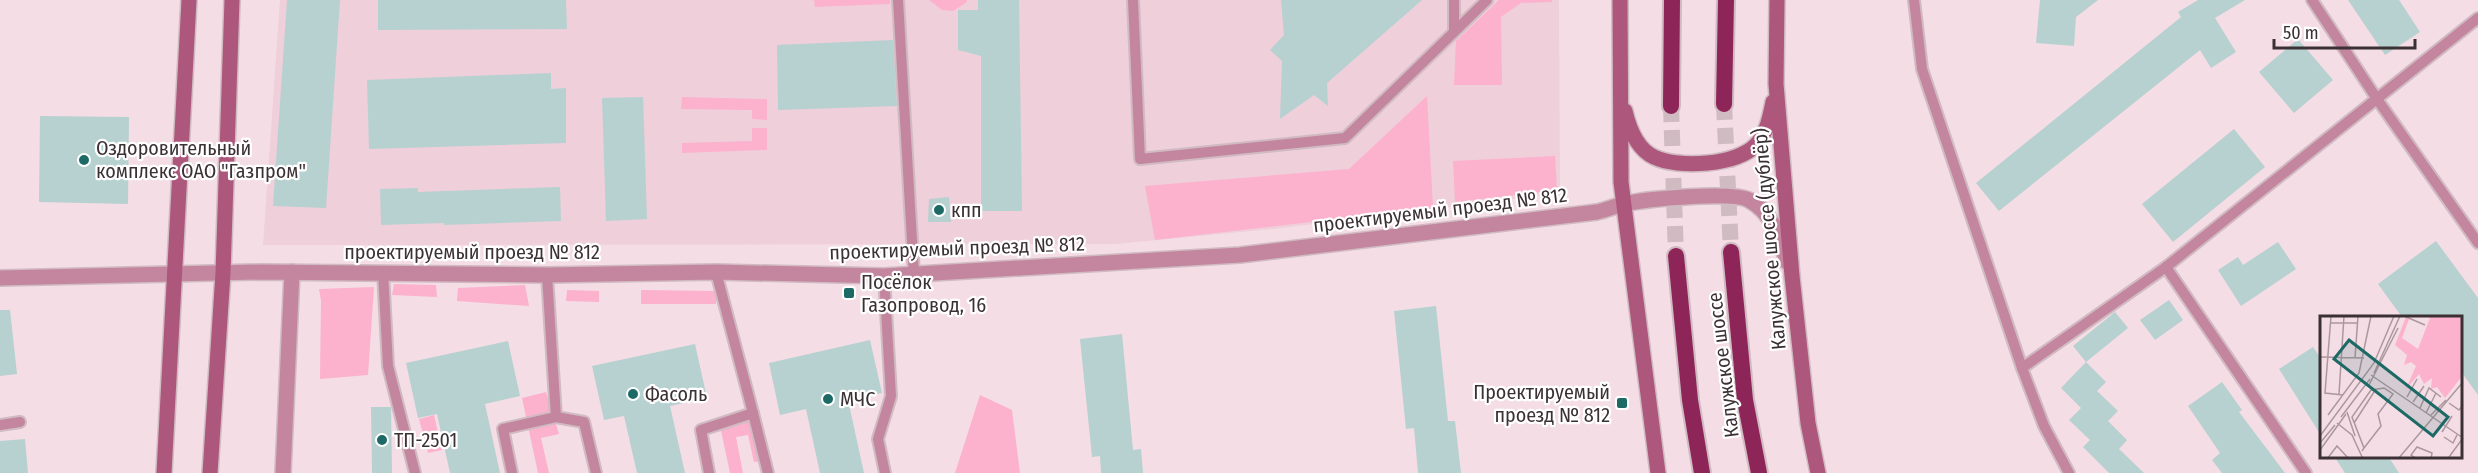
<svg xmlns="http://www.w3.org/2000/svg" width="2478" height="473" font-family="'Fira Sans Condensed',sans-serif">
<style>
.built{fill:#efcfda}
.green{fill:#fcb1cd}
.building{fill:#b6d1d0}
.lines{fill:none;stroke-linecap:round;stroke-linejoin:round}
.trunk-tunnel{stroke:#d0bbc2;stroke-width:16;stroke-dasharray:16 8;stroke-linecap:butt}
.service-casing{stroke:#d0bbc2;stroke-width:14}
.tertiary-casing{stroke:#d0bbc2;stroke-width:18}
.secondary-casing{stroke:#d0bbc2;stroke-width:18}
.trunk-casing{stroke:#d0bbc2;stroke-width:20}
.service{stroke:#c4869e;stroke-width:10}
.tertiary{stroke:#c4869e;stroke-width:15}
.secondary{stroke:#ae577c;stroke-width:15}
.trunk{stroke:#8e2558;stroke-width:16}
.poi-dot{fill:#1c6966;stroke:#fff;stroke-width:2}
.labels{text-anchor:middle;stroke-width:4.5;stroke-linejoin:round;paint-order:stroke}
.poi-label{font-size:20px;fill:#3b3134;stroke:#fff;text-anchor:start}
.street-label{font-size:20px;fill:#3b3134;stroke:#fff}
.inset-road{fill:none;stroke:#ab989e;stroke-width:1.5}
.view{fill:#1c6966;fill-opacity:0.15;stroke:#1c6966;stroke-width:3}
.inset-edge{fill:none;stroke:#3b3134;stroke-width:3}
</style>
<rect width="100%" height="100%" fill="#f5dde5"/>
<polygon class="built" points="280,0 1559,0 1560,193 1282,228 1116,244 263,245"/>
<g class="green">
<polygon points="814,0 890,0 890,4 815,7"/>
<polygon points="929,0 967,0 967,2 953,11 942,10"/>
<polygon points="1499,0 1552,0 1552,2 1521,3 1501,17 1502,85 1454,85 1456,41"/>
<polygon points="1427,96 1433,208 1155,240 1145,186 1349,169"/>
<polygon points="682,97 767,99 767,120 752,119 752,110 681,109"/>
<polygon points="752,128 767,128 767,150 682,153 682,143 752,141"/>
<polygon points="1555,156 1557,190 1455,202 1453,161"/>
<polygon points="394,284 436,285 437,297 392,295"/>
<polygon points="525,285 529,306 457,301 458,288"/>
<polygon points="374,287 368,375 320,379 321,301 319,289"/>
<polygon points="567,290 599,291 599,302 566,301"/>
<polygon points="641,290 716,291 716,304 641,304"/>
<polygon points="546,392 559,434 541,438 549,473 538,473 522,398"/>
<polygon points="980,395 1012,410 1020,473 955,473"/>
<polygon points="434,415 442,450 428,453 419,419"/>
<polygon points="753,419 762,461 754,462 748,435 736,437 743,473 730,473 720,426"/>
</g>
<g class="building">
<polygon points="287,0 340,0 326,208 273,206"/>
<polygon points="378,0 566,0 567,29 378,30"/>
<polygon points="978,0 1019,0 1022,211 981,211 981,56 958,50 958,10 978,10"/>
<polygon points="1281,0 1422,0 1327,83 1328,106 1314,95 1280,119 1282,61 1270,50 1284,35"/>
<polygon points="2040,0 2098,0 2076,17 2074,46 2036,43"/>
<polygon points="2198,0 2245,0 2215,18 2236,52 2211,68 2200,50 1999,211 1976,183 2181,17 2178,12"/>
<polygon points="2348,0 2399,0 2420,32 2385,55"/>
<polygon points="2298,39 2333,80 2294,113 2259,72"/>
<polygon points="893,40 897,106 778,110 777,45"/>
<polygon points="551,73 551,89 566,88 566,143 369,149 367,80"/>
<polygon points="643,97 647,219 606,221 602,98"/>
<polygon points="40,116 129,117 128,204 39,202"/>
<polygon points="2234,129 2265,167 2173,242 2142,204"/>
<polygon points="560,187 561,221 444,225 444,223 381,225 380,189 418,188 418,192"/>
<polygon points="949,197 951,222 928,222 929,199"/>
<polygon points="2436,241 2478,298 2478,395 2462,373 2462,317 2402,317 2378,284"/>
<polygon points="2278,242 2296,269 2241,306 2218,270 2238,257 2243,265"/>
<polygon points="2169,300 2183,320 2155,340 2140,320"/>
<polygon points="1436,306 1448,421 1455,421 1461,473 1418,473 1414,428 1406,429 1394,311"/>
<polygon points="0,310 10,310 17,374 0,376"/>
<polygon points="2115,312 2128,328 2086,362 2073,346"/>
<polygon points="1122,334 1133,450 1141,449 1143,473 1101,473 1100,456 1092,457 1080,339"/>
<polygon points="870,340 882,393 848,400 864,473 820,473 806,409 780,415 769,363"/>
<polygon points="508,341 520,396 485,404 500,473 450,473 437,414 418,418 406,363"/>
<polygon points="695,344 707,398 670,406 685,473 637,473 624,416 604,420 592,366"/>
<polygon points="2313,347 2322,360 2322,437 2279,369"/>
<polygon points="2086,362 2106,382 2097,391 2118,411 2108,421 2127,440 2119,449 2144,473 2109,473 2083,447 2090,440 2069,420 2081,408 2061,388"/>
<polygon points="2222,382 2242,410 2239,412 2285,473 2222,473 2212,460 2220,453 2188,406"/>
<polygon points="371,407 391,407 392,473 372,473"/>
<polygon points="25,439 28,473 0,473 0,441"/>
<polygon points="2334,456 2388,456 2399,473 2345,473"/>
</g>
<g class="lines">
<g class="trunk-tunnel">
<polyline points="1724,104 1731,252"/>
<polyline points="1671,106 1676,256"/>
</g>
<defs>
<g id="service">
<polyline points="898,0 914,275"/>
<polyline points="1133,0 1140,159 1345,138 1487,0"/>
<polyline points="1914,0 1922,69 2022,368 2044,426 2069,473"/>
<polyline points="2312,0 2377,99 2478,243"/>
<polyline points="1454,30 1454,0"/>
<polyline points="2166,267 2306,473"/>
<polyline points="383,272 388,366 415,473"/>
<polyline points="547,275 556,417 584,422 596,473"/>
<polyline points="884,276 891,396 878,439 885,473"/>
<polyline points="2022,368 2166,267 2478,18"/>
<polyline points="753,413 768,473"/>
<polyline points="0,425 20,422"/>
<polyline points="512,473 503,429 556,417"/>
<polyline points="709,473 701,430 753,413 716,272"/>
</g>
<g id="tertiary">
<path d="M0,278L260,272L547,275L716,272L884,276L1240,255L1597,212C1606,210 1615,206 1624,204C1646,199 1732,191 1749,200C1773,213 1780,238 1787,262"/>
<polyline points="283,473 292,272"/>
</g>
<g id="secondary">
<polyline points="1620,0 1621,182 1658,473"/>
<polyline points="1777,0 1776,84 1792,276 1808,423 1818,473"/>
<path d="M1625,111C1629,128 1637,149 1654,157C1679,169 1737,165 1756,145C1767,133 1770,117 1773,102"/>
<polyline points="164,473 189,0"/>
<polyline points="210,473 223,273 232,0"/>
</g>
<g id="trunk">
<polyline points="1724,104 1726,0"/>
<polyline points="1671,106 1672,0"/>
<polyline points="1731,252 1745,400 1759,473"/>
<polyline points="1676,256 1690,400 1702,473"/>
</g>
</defs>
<use href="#service" class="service-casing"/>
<use href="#tertiary" class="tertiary-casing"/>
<use href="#secondary" class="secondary-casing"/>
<use href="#trunk" class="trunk-casing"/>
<use href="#service" class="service"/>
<use href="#tertiary" class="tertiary"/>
<use href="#secondary" class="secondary"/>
<use href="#trunk" class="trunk"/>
</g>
<g class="poi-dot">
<circle cx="84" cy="160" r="6"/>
<circle cx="939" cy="210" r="6"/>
<rect x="843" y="287" width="12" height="12" rx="3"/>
<circle cx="633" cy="394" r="6"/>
<circle cx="828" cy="399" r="6"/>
<rect x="1616" y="397" width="12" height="12" rx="3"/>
<circle cx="382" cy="440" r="6"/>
</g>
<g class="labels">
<g class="poi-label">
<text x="96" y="155">Оздоровительный<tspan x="96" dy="23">комплекс ОАО "Газпром"</tspan></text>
<text x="951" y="217">кпп</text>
<text x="861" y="289">Посёлок<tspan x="861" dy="23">Газопровод, 16</tspan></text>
<text x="1610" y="399" text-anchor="end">Проектируемый<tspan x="1610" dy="23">проезд № 812</tspan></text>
<text x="645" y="401">Фасоль</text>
<text x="840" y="406">МЧС</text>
<text x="394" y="447">ТП-2501</text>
</g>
<g class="street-label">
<text transform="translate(1440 210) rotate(-7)" y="7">проектируемый проезд № 812</text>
<text transform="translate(1769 239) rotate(-95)" y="7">Калужское шоссе (дублёр)</text>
<text transform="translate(957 248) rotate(-2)" y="7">проектируемый проезд № 812</text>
<text x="472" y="259">проектируемый проезд № 812</text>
<text transform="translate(1723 365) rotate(-97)" y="7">Калужское шоссе</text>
</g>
</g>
<g transform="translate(2320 316)">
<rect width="142" height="142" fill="#f5dde5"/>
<path d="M105,0H142L143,59L125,82L117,71L111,73L112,62L104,68L99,58L86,73L96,50L91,46L84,49L87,39L75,29L86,1L89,3L82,22L98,33L110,2Z" fill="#fcb1cd"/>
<path class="inset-road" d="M11,0L5,77L23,79M84,0L105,9M10,7H37M0,41L44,42M35,42L38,0M54,57L80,0M51,59L143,122M49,69L78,12M19,78L24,0M87,81L97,63M93,86L104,70M129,87L139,94L143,89M100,92L109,72L121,81M27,96L35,120M106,97L116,77M8,99L39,57L51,0M110,100L126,84M21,101L50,63M17,107L32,119L43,143M34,107L56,73M122,116L132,100M0,120L54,47L74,0M124,121L133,127L137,119M0,127L15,109M0,134L26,98M42,135L44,132L32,101L51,74L64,72L73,78L58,98L61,110L44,132M129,141L143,122M7,143L17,130L29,143M78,143L143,66M97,143L91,139L97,131L112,137L111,143"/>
<path class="view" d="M29,24L128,101L113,120L14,43Z"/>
<rect width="142" height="142" class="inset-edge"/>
</g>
<path d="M2274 39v9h141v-9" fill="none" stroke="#3b3134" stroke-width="3"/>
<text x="2283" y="39" font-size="18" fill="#3b3134" stroke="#ffffff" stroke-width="4.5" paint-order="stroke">50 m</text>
</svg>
